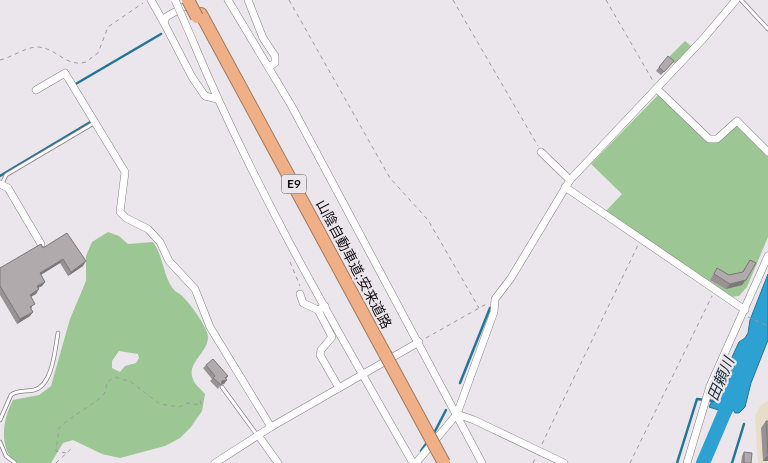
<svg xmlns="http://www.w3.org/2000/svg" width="768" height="463" font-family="Lato,'Noto Sans JP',sans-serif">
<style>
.education{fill:#e7ddc8}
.green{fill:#9cc694;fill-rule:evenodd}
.water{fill:#2ca1d2;stroke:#247598}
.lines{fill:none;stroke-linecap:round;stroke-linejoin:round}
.stream{stroke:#247598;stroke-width:2.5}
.river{stroke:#2ca1d2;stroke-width:14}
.lane-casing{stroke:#847f84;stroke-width:4.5}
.street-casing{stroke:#847f84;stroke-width:8}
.highway-casing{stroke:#a1785e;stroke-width:14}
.path{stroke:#9c989c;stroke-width:1;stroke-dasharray:4 4;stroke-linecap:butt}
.lane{stroke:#fff;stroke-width:3}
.street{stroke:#fff;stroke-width:7}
.highway{stroke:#efb088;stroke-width:12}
.street-bridge-casing{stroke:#847f84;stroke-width:8;stroke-linecap:butt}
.highway-bridge-casing{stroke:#a1785e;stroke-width:14;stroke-linecap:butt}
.street-bridge{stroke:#fff;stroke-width:7}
.highway-bridge{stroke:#efb088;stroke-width:12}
.wall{fill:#989294}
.shaded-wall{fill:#7c7778}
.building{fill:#b1aaac;stroke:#7c7778}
.labels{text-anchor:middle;stroke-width:4.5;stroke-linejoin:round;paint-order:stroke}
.shield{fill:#ebe6eb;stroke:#525052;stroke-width:1}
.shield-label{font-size:12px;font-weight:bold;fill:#110f11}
.street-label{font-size:14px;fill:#110f11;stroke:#ebe6eb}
.water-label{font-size:15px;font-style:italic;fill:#1a2d37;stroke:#ebe6eb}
</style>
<rect width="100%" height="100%" fill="#ebe6eb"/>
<polygon class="education" points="768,401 768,463 758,463 755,416 760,406"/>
<g class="green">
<polygon points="685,41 692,47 676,65 668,58"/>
<polygon points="659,94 711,143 717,142 734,124 739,125 768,156 768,237 747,287 739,296 730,297 606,211 622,194 591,164"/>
<path d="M108,232L119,236L128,244L153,242C164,257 163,278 175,291C178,293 182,295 184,298C191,305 208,328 208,337C208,353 186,363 193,379C194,384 202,390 205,394L202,411L191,427L180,438L165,446L120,458L102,454L73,440L63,443L51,463C42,463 27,463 19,463C16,462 11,458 9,455C0,439 4,417 13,400L39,395L51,386L70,319L86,281V256L92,242ZM119,351L138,354L139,358L136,363L125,366L120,372L112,368V361Z"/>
</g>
<polygon class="water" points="768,274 768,340 751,383 745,407 739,413 735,413 733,409 731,414 709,407 739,342 745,338 748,333 750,320"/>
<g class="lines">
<g class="stream">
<polyline points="74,85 161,34"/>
<polyline points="0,176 92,121"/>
<polyline points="460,383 490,308"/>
<polyline points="433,435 446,410"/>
<polyline points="421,451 428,441"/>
<polyline points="677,463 697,399 714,401"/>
<polyline points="732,463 744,424"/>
</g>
<polyline class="river" points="703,463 732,395"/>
<defs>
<g id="lane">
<polyline points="741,0 768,29"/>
<polyline points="2,184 6,175 94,123"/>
<polyline points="222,387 257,435"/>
<path d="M0,420L11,395C17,390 26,392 34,390C53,385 55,349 58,333"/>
<polyline points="0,442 6,456 15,463"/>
</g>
<g id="street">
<polyline points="151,0 164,23"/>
<polyline points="228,0 291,105 482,463"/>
<polyline points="248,0 263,38 275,56 275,63 269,67"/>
<polyline points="192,2 166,17 164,23 192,77 205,96 217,99"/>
<path d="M192,39C253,186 334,325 413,463"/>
<polyline points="657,89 709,139 717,139 737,121 768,152"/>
<polyline points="36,90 65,73 125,172 120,212 126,218 148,229 160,242 169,261 195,289 210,327 271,427"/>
<polyline points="541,152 570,180"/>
<polyline points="0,184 8,188 41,244"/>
<polyline points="565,187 745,310"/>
<polyline points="300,294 303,303 318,310"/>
<polyline points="325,306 318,310 332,337 321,350 320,355 339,388"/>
<polyline points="457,414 474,420 564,463"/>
<polyline points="258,435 278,463"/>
<polyline points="215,463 271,427 419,342"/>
<polyline points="416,463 457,414 494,312 495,299 511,278 570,180 703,39 736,0"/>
<polyline points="687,463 710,386 768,256"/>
</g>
<polyline id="highway" points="201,14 385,354"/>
</defs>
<use href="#lane" class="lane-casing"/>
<use href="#street" class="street-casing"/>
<use href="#highway" class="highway-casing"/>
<g class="path">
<polyline points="289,0 390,178 428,220 479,308"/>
<polyline points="453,0 538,146"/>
<polyline points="606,0 653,81"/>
<path d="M0,60C13,57 25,47 38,47C57,48 66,68 86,62L98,53L108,27L143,3"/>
<polyline points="290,262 300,286"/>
<polyline points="748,317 768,326"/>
<polyline points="426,338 488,303"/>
<polyline points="542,444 638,245"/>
<path d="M66,453L56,451L59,428C68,418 101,400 104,394C106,390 106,386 107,382L115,377L131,382L160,404L179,407L188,403L201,405L200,399"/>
<polyline points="56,463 73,447"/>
<polyline points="533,463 535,459"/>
<polyline points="630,463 712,296"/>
</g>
<use href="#lane" class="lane"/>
<use href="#street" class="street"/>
<use href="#highway" class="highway"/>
<defs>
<polyline id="street-bridge" points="175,0 192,39"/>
<g id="highway-bridge">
<polyline points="188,0 197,17"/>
<polyline points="385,354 444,463"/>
</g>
</defs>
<use href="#street-bridge" class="street-bridge-casing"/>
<use href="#highway-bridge" class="highway-bridge-casing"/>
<use href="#street-bridge" class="street-bridge"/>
<use href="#highway-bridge" class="highway-bridge"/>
</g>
<g class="wall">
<polygon points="674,61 661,75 656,71 659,67"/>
<polygon points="43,248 83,266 68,276 60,263 41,275 45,282 42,286 38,288 36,294 31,296 32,308 31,308 30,316 17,324 0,295 0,268"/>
<polygon points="750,260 742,285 726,289 710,280 717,268 729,275 742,272"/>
<polygon points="206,365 228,376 226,379 224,384 221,384 218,389 210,381 212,379 203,368"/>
<polygon points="766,421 768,421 768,461 763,461 761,428"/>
<polygon points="744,452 751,463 741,463 742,456"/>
</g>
<g class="shaded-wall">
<polygon points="63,259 60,263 37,277 40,273"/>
<polygon points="86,261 83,266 68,276 71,272"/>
<polygon points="746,280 742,285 726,289 730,284"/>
<polygon points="45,282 42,286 34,290 37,286"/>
<polygon points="39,289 36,294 27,299 30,295"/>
<polygon points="33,312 30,316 17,324 20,319"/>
<polygon points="228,376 225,380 227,380 224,384 220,385 222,381"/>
<polygon points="768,455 768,461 763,461"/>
</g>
<g class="building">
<polygon points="668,56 674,61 664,72 659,67"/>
<polygon points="67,233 86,261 71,272 63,259 40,273 45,282 37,286 39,289 30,295 35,304 30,307 33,312 20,319 0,286 0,268 41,244 43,248"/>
<polygon points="750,260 756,263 746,280 730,284 714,274 717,268 729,275 743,272"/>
<polygon points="213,359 228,376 225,378 227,380 222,381 221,385 213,378 215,376 206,365"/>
<polygon points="766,421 768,421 768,454"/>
<polygon points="744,452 752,453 751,463 744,463"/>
</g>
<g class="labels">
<rect class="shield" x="281.5" y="174.5" width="25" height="19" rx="4"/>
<g class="shield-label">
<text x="294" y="188">E9</text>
</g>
<g class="street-label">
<text transform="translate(354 264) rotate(62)" y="5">山陰自動車道;安来道路</text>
</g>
<g class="water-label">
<text transform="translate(721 379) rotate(-67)" y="5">田頼川</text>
</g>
</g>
</svg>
